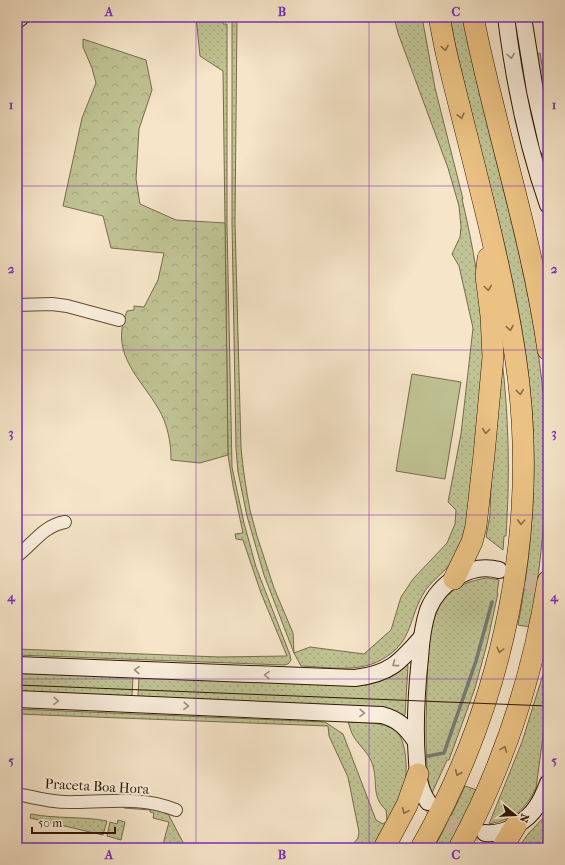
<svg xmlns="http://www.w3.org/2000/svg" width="565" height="865" font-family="'IM FELL French Canon',serif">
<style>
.grass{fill:url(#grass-dots);stroke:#786c4a}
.forest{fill:url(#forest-crowns);stroke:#786c4a}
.garden{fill:#c0c394;stroke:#786c4a}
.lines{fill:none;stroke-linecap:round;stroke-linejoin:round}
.stream{stroke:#747a74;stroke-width:3.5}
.secondary-tunnel{stroke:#cebca1;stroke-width:16;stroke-dasharray:16 8;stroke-linecap:butt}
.street-casing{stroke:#624a33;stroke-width:14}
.secondary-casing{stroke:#301601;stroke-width:18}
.highway-casing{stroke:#301601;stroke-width:22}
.street{stroke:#f9eedc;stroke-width:12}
.secondary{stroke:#f9eedc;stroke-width:16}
.highway{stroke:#ebc284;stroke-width:21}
.tram{stroke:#301601;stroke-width:1}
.oneway{stroke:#8e6c42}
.oneway2{stroke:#9f8d79}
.grid{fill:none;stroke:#7b2cbf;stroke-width:1;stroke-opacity:0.55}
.labels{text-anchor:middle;stroke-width:4;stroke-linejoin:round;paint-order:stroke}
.street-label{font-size:14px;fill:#301601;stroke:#f9eedc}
.neatline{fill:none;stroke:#7b2cbf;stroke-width:1.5}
.grid-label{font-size:13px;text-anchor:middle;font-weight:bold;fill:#7b2cbf}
</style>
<defs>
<pattern id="grass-dots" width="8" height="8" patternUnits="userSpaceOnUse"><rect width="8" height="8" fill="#c0c394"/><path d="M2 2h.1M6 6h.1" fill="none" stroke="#a5a77e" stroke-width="1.8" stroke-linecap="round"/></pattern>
<pattern id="forest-crowns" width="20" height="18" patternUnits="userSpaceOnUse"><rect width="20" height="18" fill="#c0c394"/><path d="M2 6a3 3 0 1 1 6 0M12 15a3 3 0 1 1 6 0" fill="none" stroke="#a5a77e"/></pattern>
</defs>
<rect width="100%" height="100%" fill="#f6e5c9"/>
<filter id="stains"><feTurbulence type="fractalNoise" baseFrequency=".005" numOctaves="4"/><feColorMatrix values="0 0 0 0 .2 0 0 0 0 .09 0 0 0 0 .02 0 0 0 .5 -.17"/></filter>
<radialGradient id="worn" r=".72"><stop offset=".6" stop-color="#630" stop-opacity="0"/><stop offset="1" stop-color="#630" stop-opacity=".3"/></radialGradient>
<g class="grass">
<polygon points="196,17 223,17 223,24 227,24 227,223 232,467 244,523 256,567 290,655 291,660 288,664 284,665 17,655 17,649 219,657 287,656 261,593 243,540 236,539 235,534 243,533 233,486 228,455 223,71 200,56"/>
<path d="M232,17H237L235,222L241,448C243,469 246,489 250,510C252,519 255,527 257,536L274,588L293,633L294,653L310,647L364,654L391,630L401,597L413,579L447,543L455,524L456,510L448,502L461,434L473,328L459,266L452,254L460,237L461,227L459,206L448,168L398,33L394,17H422L435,88L463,199H462C473,246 482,294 483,342C484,383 477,425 473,466C470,496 470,529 455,557C447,572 430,580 422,596C408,622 412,643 381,660C357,673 327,667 301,666L294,653L264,575L247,516L238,472L236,448L232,223Z"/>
<path d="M450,17H463C484,127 519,234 537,345C552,439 547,534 530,627L518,625C532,551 538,474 531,399C525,329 509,261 492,194C479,144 467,94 455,44Z"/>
<polygon points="540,53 548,97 548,119 535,54"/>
<polygon points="523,55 541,149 548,174 548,186 534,136 519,56"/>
<path d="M502,359C509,419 510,477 506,536H504L503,550L486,537L490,515L492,461Z"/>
<path d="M488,578L499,580L497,593H498L487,644L475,688L449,760H447L432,793L429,786L428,779C425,748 426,718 427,687C428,658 426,622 445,598C456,585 472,580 488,578Z"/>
<polygon points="407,664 408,666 405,715 404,716 395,711 382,708 138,697 139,677 306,683"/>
<path d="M544,671H545L547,707L536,788C525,810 514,819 489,824L522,742Z"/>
<polygon points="17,672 133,677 132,697 17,693"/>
<path d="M17,709L325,722L343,734L376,820L383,824L387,821L386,810C371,796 378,784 373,766C370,754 360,747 354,737C351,733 350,727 348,722C363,723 383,721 396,731C407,740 408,774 404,787C402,792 399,797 397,802C390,818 382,833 373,848H350L358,838L359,832L348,777L329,736L328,726L17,714Z"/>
<polygon points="465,786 477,790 448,848 434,848 451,816"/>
<polygon points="125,803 166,810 186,848 162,848 169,822 153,818 154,813 150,812 150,810 124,808"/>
<polygon points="548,813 548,848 518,848 528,834"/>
<path d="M31,814C56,819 82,816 107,821L103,835L30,818Z"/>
<polygon points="118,820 125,822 121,840 107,836 110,822 117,824"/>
</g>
<path class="forest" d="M83,39L146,60L152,90L139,129L136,179L140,204L176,220L225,223L228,455L200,463L171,460C171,446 169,433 164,420C152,390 117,365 122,329C122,323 125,317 127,311L134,310V306L144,307L158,280L164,253L111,248L103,216L63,206L82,118L96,83L92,68L83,47Z"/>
<polygon class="garden" points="412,374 461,382 445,479 396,471"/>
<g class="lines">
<polyline class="stream" points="428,756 444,753 476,661 492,602"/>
<g class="secondary-tunnel">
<polyline points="504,571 529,581 547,600 548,606"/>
<polyline points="431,806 443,821 466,832 479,833"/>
</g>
<defs>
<g id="street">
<polyline points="17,305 52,304 67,306 119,320"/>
<path d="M17,556C34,543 43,526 65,522"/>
<path d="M17,794C36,798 55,803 75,802C113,802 139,796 176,810"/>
</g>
<g id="secondary">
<path d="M506,17C514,81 527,145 548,205"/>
<polyline points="523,17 535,91 548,148"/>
<polyline points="17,20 21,17"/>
<path d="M17,665L355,678C390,674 400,662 422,637"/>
<path d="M17,699L382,715C398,719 407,728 416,742"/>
<path d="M428,802C422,793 419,784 418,773C414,735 416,695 420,658C421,642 423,625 428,610C439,583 470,562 499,570"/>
<path d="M485,833C504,835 527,822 537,806C542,799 545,791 548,783"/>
</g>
<g id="highway">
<path d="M473,17C495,128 532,237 548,350"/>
<polyline points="454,579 472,542 476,526 484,455 493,357 491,316 486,276 488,258"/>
<polyline points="384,848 407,805 418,774"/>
<path d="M421,848C505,700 541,523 515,354C499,252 470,152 446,52L439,17"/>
<path d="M459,848C504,765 533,675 548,581"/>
<polyline points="502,848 516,825"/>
</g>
</defs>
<use href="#street" class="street-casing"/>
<use href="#secondary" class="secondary-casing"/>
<use href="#highway" class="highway-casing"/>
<use href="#street" class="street"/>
<use href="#secondary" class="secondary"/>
<use href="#highway" class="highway"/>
<polyline class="tram" points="17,685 548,706"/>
</g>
<defs><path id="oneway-chevron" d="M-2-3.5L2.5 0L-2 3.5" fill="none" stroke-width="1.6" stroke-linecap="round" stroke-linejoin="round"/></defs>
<g class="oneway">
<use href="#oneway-chevron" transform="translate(445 48) rotate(79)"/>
<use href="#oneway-chevron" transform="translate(461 116) rotate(76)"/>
<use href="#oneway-chevron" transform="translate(488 288) rotate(82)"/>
<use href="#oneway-chevron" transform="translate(510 328) rotate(80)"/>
<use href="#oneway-chevron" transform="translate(520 392) rotate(84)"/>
<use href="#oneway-chevron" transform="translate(486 431) rotate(95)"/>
<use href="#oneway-chevron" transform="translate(521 522) rotate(93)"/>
<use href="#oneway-chevron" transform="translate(500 650) rotate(104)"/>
<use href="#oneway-chevron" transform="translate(504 749) rotate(-69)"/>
<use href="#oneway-chevron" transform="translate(458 773) rotate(113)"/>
<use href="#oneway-chevron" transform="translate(405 811) rotate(114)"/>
</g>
<g class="oneway2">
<use href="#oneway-chevron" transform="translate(511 56) rotate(80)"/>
<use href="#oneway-chevron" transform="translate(395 664) rotate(144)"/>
<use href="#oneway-chevron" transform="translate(137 670) rotate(-178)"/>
<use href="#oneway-chevron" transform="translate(267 675) rotate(-178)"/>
<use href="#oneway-chevron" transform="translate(56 701) rotate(2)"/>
<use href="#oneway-chevron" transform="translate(186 706) rotate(3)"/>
<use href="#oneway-chevron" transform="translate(362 713) rotate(2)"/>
</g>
<path class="grid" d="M196,17V848M369,17V848M17,186H548M17,350H548M17,515H548M17,679H548"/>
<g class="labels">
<g class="street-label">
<text transform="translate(97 786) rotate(3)" y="5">Praceta Boa Hora</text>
</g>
</g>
<rect width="565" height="865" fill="none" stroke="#f6e5c9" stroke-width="44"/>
<g transform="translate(515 815) rotate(108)" stroke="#f9eedc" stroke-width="3" paint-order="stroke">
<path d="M0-3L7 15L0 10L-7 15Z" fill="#301601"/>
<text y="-6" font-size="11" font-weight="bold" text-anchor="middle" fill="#301601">N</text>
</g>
<path d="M32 827v6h83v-6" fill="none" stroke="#301601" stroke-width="2"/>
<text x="38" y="827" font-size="12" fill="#301601" stroke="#f9eedc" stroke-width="3" paint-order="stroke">50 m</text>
<rect x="22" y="22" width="521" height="821" class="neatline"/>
<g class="grid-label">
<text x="109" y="16">A</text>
<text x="282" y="16">B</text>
<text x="456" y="16">C</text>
<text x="11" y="109">1</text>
<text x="554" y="109">1</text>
<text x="11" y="273">2</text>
<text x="554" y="273">2</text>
<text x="11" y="437">3</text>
<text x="554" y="437">3</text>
<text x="11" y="601">4</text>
<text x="554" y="601">4</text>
<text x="11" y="765">5</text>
<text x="554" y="765">5</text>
<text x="109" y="859">A</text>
<text x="282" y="859">B</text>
<text x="456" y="859">C</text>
</g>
<rect width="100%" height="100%" filter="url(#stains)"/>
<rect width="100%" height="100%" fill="url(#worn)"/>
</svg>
